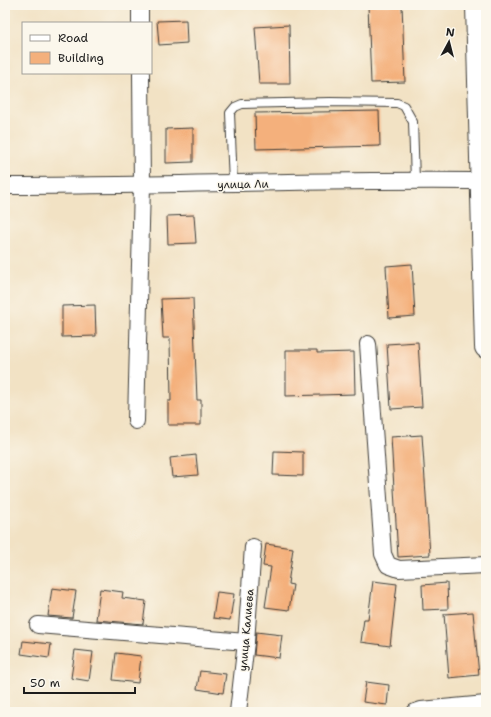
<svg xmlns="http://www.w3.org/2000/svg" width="491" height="717" font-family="'Shantell Sans',sans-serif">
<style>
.building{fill:#f4b07c}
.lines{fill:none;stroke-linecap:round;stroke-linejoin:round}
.lane-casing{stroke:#3c3a35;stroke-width:10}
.street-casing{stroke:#3c3a35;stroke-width:18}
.secondary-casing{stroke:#3c3a35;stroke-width:24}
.lane{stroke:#fff;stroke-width:8}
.street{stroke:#fff;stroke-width:16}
.secondary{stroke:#fff;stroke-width:22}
.labels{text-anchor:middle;stroke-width:3;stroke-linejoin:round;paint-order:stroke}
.street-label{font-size:11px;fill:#1c1c1c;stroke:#fbf7ec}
</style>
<rect width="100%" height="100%" fill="#fbf7ec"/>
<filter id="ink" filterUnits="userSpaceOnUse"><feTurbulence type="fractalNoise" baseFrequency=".025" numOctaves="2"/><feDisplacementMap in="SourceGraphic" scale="8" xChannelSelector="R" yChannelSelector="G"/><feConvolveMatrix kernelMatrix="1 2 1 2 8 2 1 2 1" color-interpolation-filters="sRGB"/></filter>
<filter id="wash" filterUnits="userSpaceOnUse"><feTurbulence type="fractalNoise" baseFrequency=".012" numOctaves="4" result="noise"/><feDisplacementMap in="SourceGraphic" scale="16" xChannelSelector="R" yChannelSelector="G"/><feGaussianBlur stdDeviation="0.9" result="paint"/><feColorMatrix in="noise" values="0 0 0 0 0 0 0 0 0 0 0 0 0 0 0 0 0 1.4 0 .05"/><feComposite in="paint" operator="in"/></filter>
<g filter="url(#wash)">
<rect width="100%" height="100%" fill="#f2e2c4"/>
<g id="blocks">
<g class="building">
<polygon points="368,5 402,5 405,82 371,83"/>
<polygon points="186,20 187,43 159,45 157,21"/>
<polygon points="289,25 290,84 259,84 255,27"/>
<polygon points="379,111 380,146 256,149 255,113"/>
<polygon points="193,128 193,162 166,163 166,129"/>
<polygon points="194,215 196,243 168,244 167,216"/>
<polygon points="412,264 415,316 389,318 386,266"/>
<polygon points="193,298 197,400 201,400 201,425 168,425 168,401 171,401 170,338 163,338 161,299"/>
<polygon points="95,305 96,336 62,337 62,306"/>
<polygon points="418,342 422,407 391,409 387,344"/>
<polygon points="286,350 317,350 317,353 354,352 355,394 286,396"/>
<polygon points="422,435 430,555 398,557 391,437"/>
<polygon points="274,451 303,452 303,476 273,475"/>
<polygon points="196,455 198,475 172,477 170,458"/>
<polygon points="266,544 293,548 288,584 293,585 289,610 265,607 271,567 263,566"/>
<polygon points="373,581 397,584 390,646 361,642 364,619 368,619"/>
<polygon points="447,583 448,609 423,610 422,585"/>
<polygon points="52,588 76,591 72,618 48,616"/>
<polygon points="100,589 123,592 122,598 146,601 143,624 96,620"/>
<polygon points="217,592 234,594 230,620 213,618"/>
<polygon points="473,612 479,675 449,678 444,614"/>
<polygon points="256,632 282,635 279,658 254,655"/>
<polygon points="23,641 51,644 49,658 21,654"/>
<polygon points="75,650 93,652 89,681 71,678"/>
<polygon points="116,653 141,656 138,683 113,680"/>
<polygon points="200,671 226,674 223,693 197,689"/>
<polygon points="366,682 389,685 387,705 363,702"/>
</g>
</g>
</g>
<g filter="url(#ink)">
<use href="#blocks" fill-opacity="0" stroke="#3c3a35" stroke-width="1"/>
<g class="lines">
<defs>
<polyline id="lane" points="233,184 230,113 235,107 242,104 330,102 397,103 404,106 413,122 415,180"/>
<g id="street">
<polyline points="140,5 140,23"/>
<path d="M5,186C164,186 323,179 482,181"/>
<polyline points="368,344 383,554 388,565 399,569 486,565"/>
<polyline points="136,421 142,186 141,73"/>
<polyline points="38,625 246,642"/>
<polyline points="238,712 246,642 253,547"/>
<polyline points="415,712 421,710 486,704"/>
</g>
<polyline id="secondary" points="477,5 486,347"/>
</defs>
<use href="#lane" class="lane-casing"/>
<use href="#street" class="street-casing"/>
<use href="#secondary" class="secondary-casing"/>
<use href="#lane" class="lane"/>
<use href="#street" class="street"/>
<use href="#secondary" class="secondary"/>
</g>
</g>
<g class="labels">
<g class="street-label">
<text transform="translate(243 184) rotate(-1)" y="4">улица Ли</text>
<text transform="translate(246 630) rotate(-85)" y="4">улица Калиева</text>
</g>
</g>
<rect width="491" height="717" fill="none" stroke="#fbf7ec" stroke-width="20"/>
<rect x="22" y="22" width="130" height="52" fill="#fbf7ec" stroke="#a29f99"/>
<rect x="30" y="35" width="20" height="6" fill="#ffffff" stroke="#a29f99"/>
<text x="58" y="42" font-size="12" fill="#1c1c1c">Road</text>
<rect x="30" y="52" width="20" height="12" fill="#f4b07c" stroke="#a29f99"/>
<text x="58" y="62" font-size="12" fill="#1c1c1c">Building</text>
<g transform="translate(449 42) rotate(7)" stroke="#fbf7ec" stroke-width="3" paint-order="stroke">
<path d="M0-3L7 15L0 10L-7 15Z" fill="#1c1c1c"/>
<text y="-6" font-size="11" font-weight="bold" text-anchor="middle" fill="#1c1c1c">N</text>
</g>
<path d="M24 687v6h111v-6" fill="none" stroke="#1c1c1c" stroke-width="2"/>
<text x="30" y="687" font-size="12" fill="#1c1c1c" stroke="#fbf7ec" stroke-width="3" paint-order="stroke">50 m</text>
</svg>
